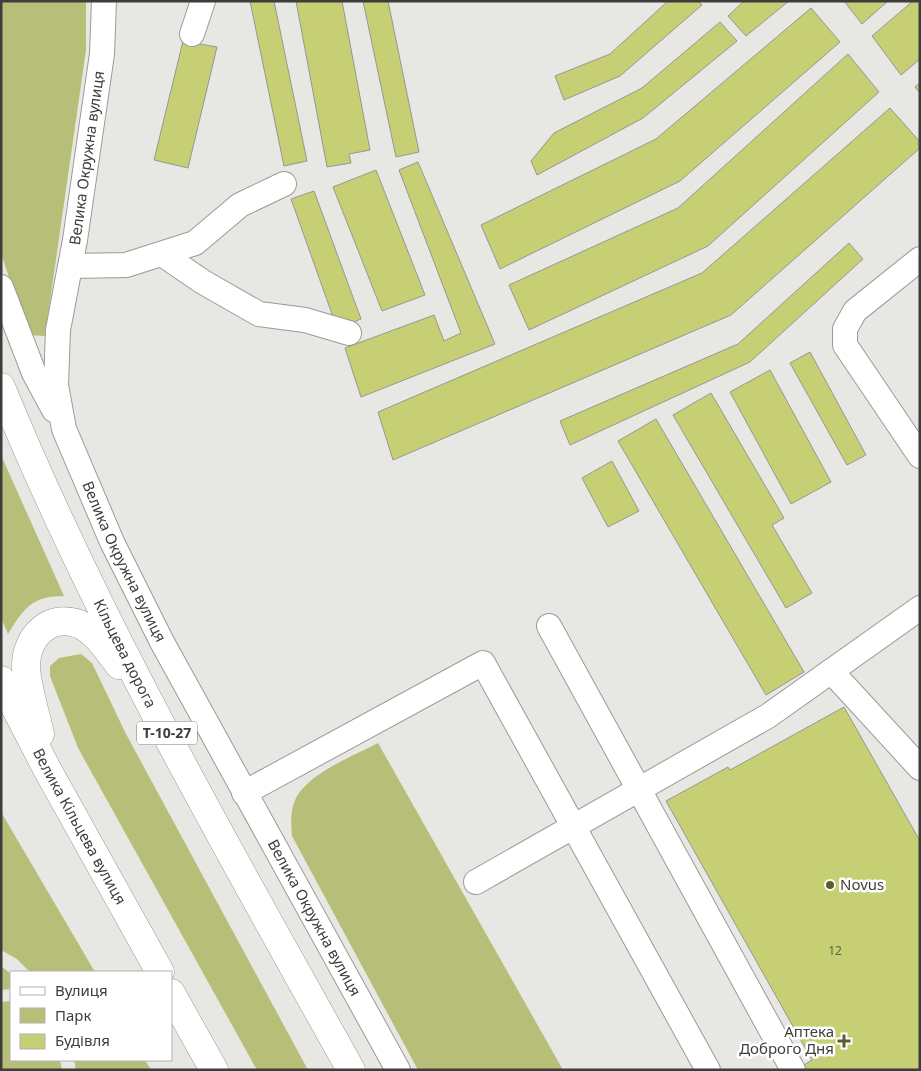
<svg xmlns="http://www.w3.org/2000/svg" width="921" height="1071" font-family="'Noto Sans',sans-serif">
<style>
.green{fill:#b7be78}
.building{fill:#c6cf73;stroke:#979794}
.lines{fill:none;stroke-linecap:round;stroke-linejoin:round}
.minor-casing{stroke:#9a9b97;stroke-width:26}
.highway-casing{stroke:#9a9b97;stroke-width:29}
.minor{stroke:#fff;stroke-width:24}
.highway{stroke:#fff;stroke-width:28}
.poi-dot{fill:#5a5e2c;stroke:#fff;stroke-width:2}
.labels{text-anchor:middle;stroke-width:5;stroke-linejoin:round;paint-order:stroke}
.number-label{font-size:12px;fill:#5f6249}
.shield{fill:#fff;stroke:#777776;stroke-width:1}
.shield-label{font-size:14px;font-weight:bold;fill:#3d3d3b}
.street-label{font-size:15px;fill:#3d3d3b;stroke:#fff}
.poi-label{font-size:15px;fill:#3d3d3b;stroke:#fff;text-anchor:start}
</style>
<rect width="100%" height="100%" fill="#e7e7e3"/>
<g class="green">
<polygon points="1,1 86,1 86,50 45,336 28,335 1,253"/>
<path d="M1,455L64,596C32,596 24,608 8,634L1,618Z"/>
<polygon points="81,654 92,663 126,734 308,1070 257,1070 78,748 50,676 50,666 59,658"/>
<path d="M378,743L563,1070H418L292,836C291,823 290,810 296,798C309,773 353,756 378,743Z"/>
<polygon points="1,812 95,972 30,972 17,959 1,950"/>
<polygon points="1,966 11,974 11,989 1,990"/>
<polygon points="11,1001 11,1060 60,1060 62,1070 1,1070 1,1002"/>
<polygon points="74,1060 145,1060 151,1070 76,1070"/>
</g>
<g class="building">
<polygon points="250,1 274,1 307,161 284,166"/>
<polygon points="296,1 342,1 370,150 349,154 351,163 327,167"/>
<polygon points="363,1 388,1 419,152 396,157"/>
<polygon points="698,1 702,5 620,76 564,100 555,76 610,54 668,1"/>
<polygon points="744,1 789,1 746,36 728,16"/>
<polygon points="844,1 888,1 862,24"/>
<polygon points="913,1 920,1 920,59 901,75 872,36"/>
<polygon points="811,8 840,42 680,181 500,269 481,225 656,139"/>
<polygon points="720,22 737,41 643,118 537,175 531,161 554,133 642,88"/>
<polygon points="183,41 217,47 188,168 154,160"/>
<polygon points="848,54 879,92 708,246 529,330 509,285 678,208"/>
<polygon points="920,83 920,93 915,87"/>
<polygon points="890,108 920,142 920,148 731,315 393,460 378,412 702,273"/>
<polygon points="418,162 495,344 361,397 345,348 434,315 444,341 461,333 399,170"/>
<polygon points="376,170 425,295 382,311 333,187"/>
<polygon points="314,191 361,319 337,328 291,199"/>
<polygon points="849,243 863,259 750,362 570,445 560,421 738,344"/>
<polygon points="810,352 866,455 847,465 790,363"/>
<polygon points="770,370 831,482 791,504 730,392"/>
<polygon points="711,393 784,518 772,525 812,593 786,608 673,415"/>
<polygon points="656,419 804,672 766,695 618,441"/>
<polygon points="612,461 639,511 608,527 582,478"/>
<polygon points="844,707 920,841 920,1070 807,1070 804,1065 812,1060 666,801 728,767 730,770"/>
</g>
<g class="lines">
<defs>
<g id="minor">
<path id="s1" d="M104,1L102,54L75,240L58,330L56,385L64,429L112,542L162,642L398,1070"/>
<polyline points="192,34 203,1"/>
<polyline points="162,254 203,282 259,314 305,320 349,333"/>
<polyline points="920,259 855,311 845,329 845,345 920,456"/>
<polyline points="71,266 126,265 195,243 240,205 284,184"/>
<polyline points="1,287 34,373 54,410"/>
<polyline points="549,626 793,1070"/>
<polyline points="831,671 920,768"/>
<polyline points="244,793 483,663 708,1070"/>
<polyline points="476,882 768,716 920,608"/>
</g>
<g id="highway">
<path id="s2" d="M1,387C98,624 227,847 351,1070"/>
<path id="s3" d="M1,680L47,769L160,972"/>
<path d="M40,734C36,715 26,684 26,666C26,637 49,613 79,624C96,631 108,651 119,665"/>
<polyline points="171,993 214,1070"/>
</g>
</defs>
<use href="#minor" class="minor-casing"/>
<use href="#highway" class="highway-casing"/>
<use href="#minor" class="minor"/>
<use href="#highway" class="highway"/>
</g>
<g class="poi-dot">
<circle cx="830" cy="885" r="5"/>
<path d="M841.5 1033.5h5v5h5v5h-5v5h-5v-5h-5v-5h5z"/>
</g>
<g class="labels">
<g class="number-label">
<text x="835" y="955">12</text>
</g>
<rect class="shield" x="137" y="721.5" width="60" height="23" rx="4"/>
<g class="shield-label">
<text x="167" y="738">Т-10-27</text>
</g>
<g class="street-label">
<text transform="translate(87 158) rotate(-82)" y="5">Велика Окружна вулиця</text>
<text dy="5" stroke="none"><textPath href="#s1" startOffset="578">Велика Окружна вулиця</textPath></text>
<text dy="5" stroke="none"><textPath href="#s2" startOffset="294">Кільцева дорога</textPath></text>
<text dy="5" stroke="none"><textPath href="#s3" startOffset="166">Велика Кільцева вулиця</textPath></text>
<text dy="5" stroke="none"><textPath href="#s1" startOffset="982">Велика Окружна вулиця</textPath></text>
</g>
<g class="poi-label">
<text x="840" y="890">Novus</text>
<text x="834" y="1037" text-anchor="end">Аптека<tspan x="834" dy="17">Доброго Дня</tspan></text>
</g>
</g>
<rect width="921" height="1071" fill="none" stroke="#3d3d3b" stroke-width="5"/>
<rect x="10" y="971" width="162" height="90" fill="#ffffff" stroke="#b1b1b1"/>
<rect x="20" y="987" width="25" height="8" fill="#ffffff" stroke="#b1b1b1"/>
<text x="55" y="996" font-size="15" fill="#3d3d3b">Вулиця</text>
<rect x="20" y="1008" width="25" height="15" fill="#b7be78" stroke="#b1b1b1"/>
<text x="55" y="1021" font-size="15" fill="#3d3d3b">Парк</text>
<rect x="20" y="1034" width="25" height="15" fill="#c6cf73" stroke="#b1b1b1"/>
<text x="55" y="1046" font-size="15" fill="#3d3d3b">Будівля</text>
</svg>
